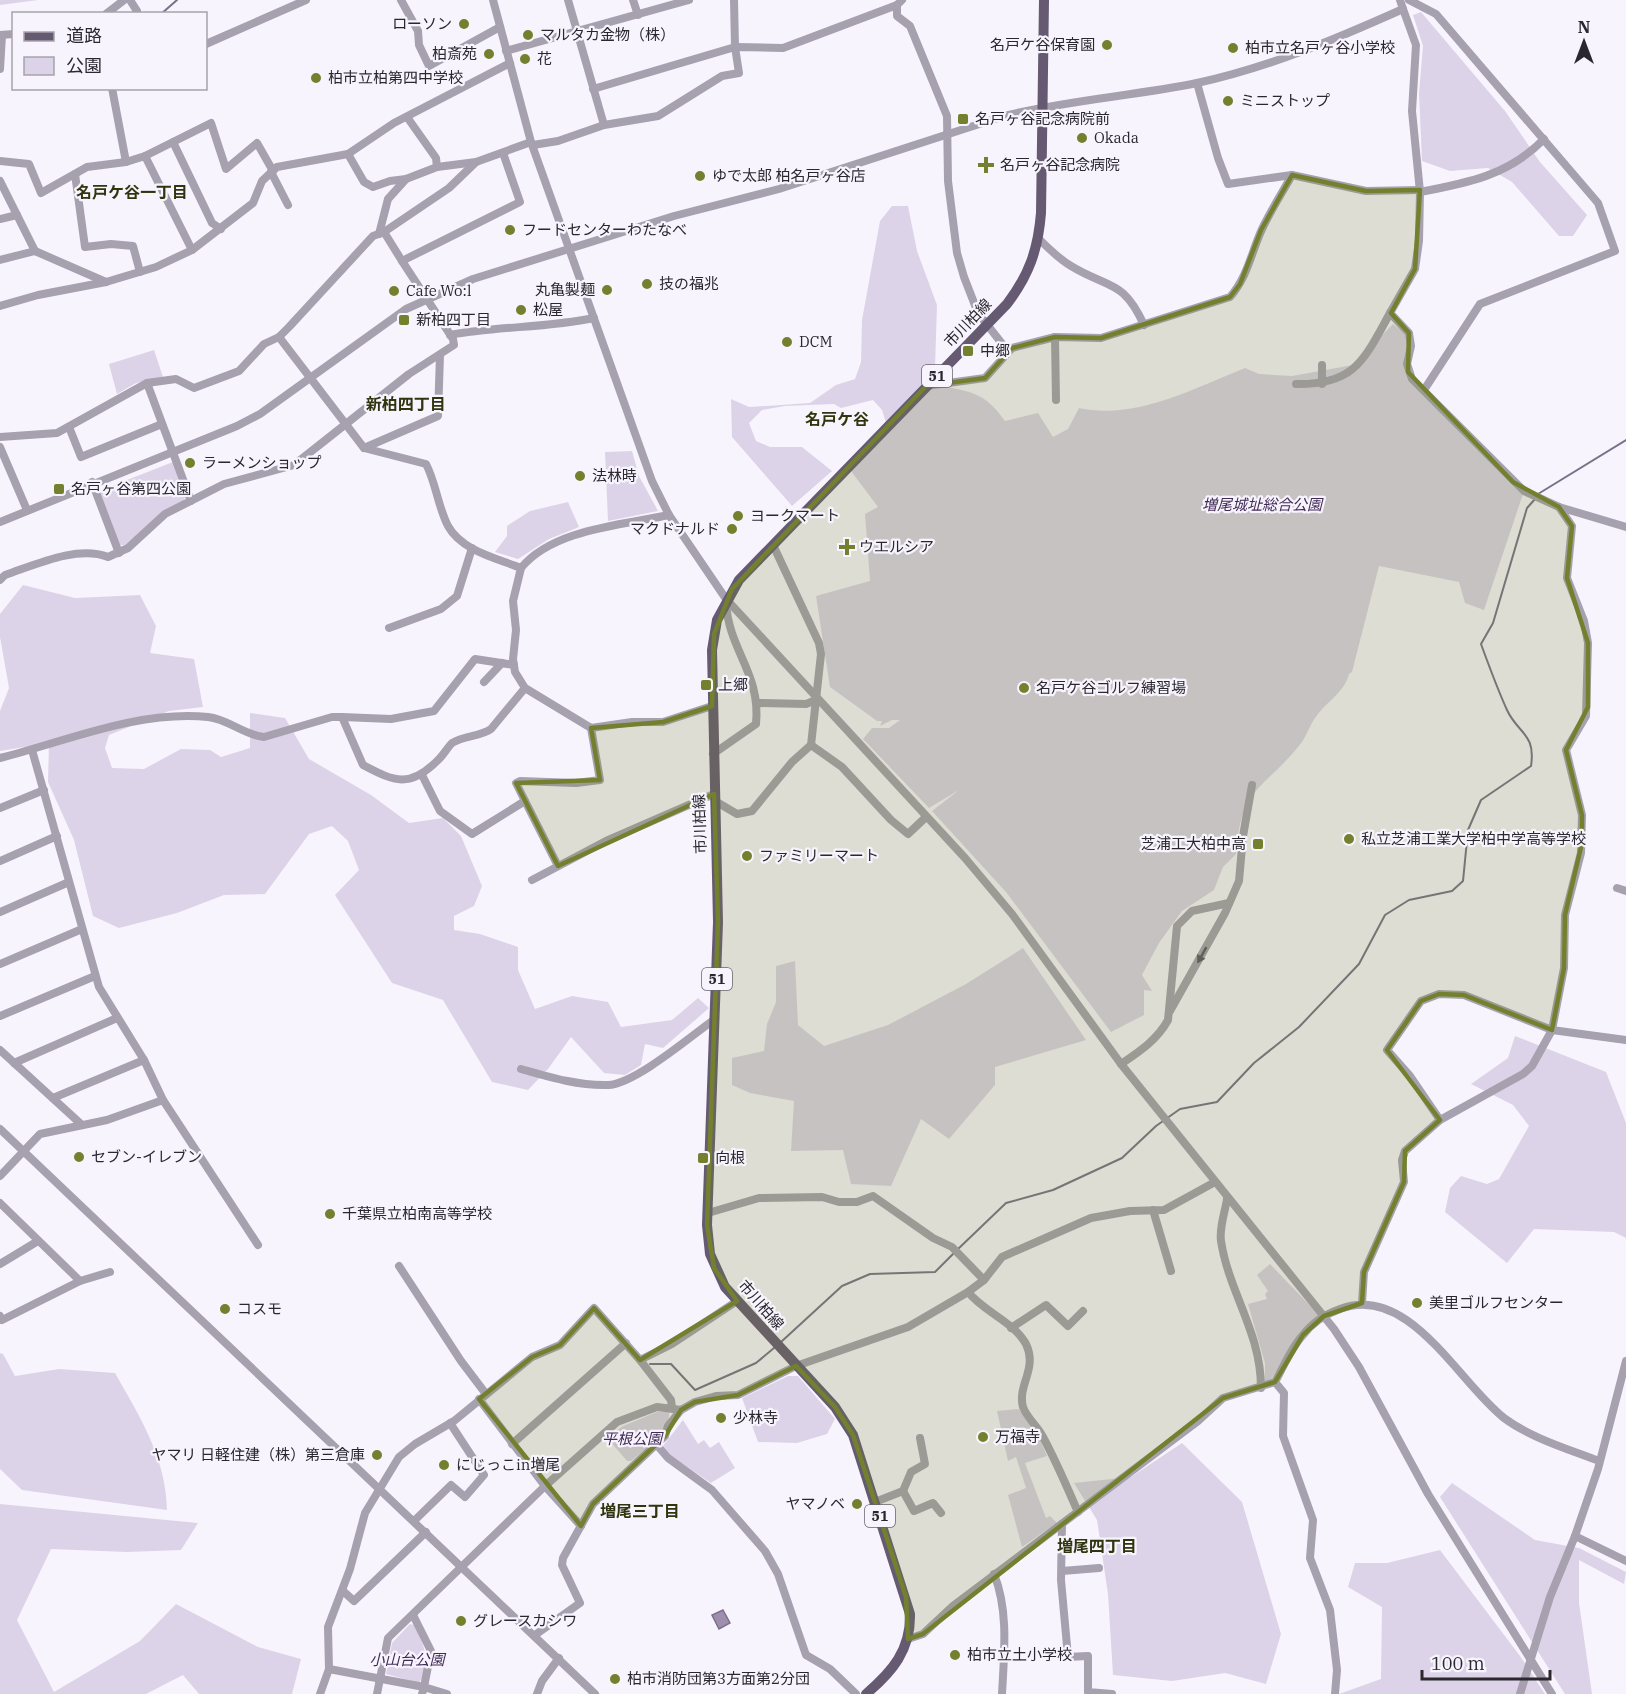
<svg xmlns="http://www.w3.org/2000/svg" width="1626" height="1694" font-family="'IBM Plex Serif','Noto Sans JP',serif">
<style>
.green{fill:#ddd3e8}
.water{fill:#9e8faf;stroke:#7c7089;stroke-width:1.5}
.lines{fill:none;stroke-linecap:round;stroke-linejoin:round}
.stream{stroke:#7c7089;stroke-width:2}
.minor{stroke:#a7a0af;stroke-width:8}
.major{stroke:#665a73;stroke-width:10}
.oneway{fill:#5d5762}
.marked{fill:#73812e;fill-opacity:0.2;stroke:#73812e;stroke-width:4.5;stroke-linejoin:round}
.poi-dot{fill:#73812e;stroke:#f8f4fd;stroke-width:2}
.labels{text-anchor:middle;stroke-width:4.5;stroke-linejoin:round;paint-order:stroke}
.shield{fill:#f8f4fd;stroke:#68646d;stroke-width:1.5}
.shield-label{font-size:14px;font-weight:bold;fill:#2b272f}
.poi-label{font-size:15px;fill:#2b272f;stroke:#f8f4fd;text-anchor:start}
.street-label{font-size:15px;fill:#2b272f;stroke:#f8f4fd}
.park-label{font-size:15px;font-style:italic;fill:#412b57;stroke:#f8f4fd}
.neighbourhood-label{font-size:16px;font-weight:bold;fill:#2f350e;stroke:#f8f4fd}
</style>
<rect width="100%" height="100%" fill="#f8f4fd"/>
<g class="green">
<polygon points="0,0 38,0 0,5"/>
<polygon points="1421,12 1505,111 1540,162 1587,215 1573,236 1559,236 1512,182 1488,168 1450,171 1422,161 1419,93 1423,46 1413,15"/>
<path d="M892,206H908L917,251L937,305L935,368L937,385C970,392 984,391 1005,421L1038,413L1053,437L1068,429L1079,408C1137,420 1192,389 1245,368L1259,374L1292,376L1353,365L1393,324L1411,338L1408,372L1524,491L1484,610L1465,603L1459,582L1379,566L1352,672L1349,674C1345,691 1329,700 1318,714C1311,722 1308,733 1302,742C1265,790 1241,784 1236,854L1223,867L1214,890L1182,911L1159,943L1142,975L1152,991L1144,990V1015L1111,1032L1006,892L932,811L959,790L929,808L863,739L872,728H889L900,720H892L880,726L882,721H877L830,687L816,596L870,581L865,514L878,507L848,467L888,429L882,410L873,400L841,408L834,404L785,406L762,410L749,423L756,441L770,447H802L832,471L792,506L732,437L731,399L749,407L810,403L836,385L855,379L861,362L862,320L880,221Z"/>
<polygon points="154,350 163,377 136,383 117,394 109,364"/>
<polygon points="632,451 639,476 658,511 608,521 605,452"/>
<polygon points="173,462 186,496 184,500 125,545 119,545 99,491"/>
<polygon points="568,502 579,527 549,539 518,559 495,552 507,536 507,526 530,511"/>
<polygon points="23,585 75,598 140,595 156,626 150,653 194,659 203,707 169,711 109,735 105,748 112,768 144,769 181,749 210,750 221,757 250,748 250,713 285,718 309,759 371,795 409,823 443,818 461,836 482,886 474,906 454,916 454,930 480,934 518,947 518,970 535,1009 572,996 608,1002 621,1027 672,1020 698,998 709,1008 663,1048 645,1044 641,1065 625,1075 604,1073 571,1037 548,1069 528,1090 492,1082 443,1000 392,983 335,895 359,870 348,841 332,826 309,834 265,894 224,895 177,913 119,928 93,916 74,840 48,782 49,743 0,751 0,711 9,688 0,637 0,614"/>
<polygon points="1023,948 1086,1040 995,1067 995,1085 949,1139 921,1119 891,1186 851,1184 843,1150 791,1151 794,1101 750,1093 732,1085 732,1058 764,1051 767,1024 776,1002 776,966 795,961 798,1025 824,1046 888,1025 966,984"/>
<polygon points="1515,1036 1606,1072 1626,1123 1626,1238 1614,1232 1534,1229 1507,1263 1445,1212 1450,1188 1461,1176 1487,1184 1499,1179 1529,1126 1513,1105 1471,1084 1508,1058"/>
<polygon points="1270,1264 1320,1316 1300,1334 1272,1378 1265,1382 1265,1363 1248,1304 1267,1299 1265,1294 1268,1291 1257,1275"/>
<path d="M0,1353L3,1354L15,1376L59,1369L115,1373C140,1417 166,1458 167,1510L22,1490L0,1469Z"/>
<polygon points="788,1376 798,1376 835,1419 827,1434 797,1443 758,1442 742,1398"/>
<polygon points="1019,1409 1038,1435 1047,1456 1025,1463 1046,1518 1050,1516 1057,1523 1022,1547 1008,1495 1026,1488 1016,1457 1008,1461 997,1411"/>
<path d="M657,1412H669C671,1431 645,1449 631,1461H627L609,1440V1436L623,1426Z"/>
<polygon points="683,1420 698,1444 704,1440 710,1448 719,1442 735,1468 711,1483 671,1456 663,1446"/>
<polygon points="1182,1443 1242,1502 1281,1634 1266,1684 1225,1673 1172,1681 1113,1675 1108,1594 1097,1520 1074,1483 1131,1477"/>
<polygon points="1452,1483 1535,1540 1579,1548 1626,1572 1624,1584 1579,1560 1579,1603 1592,1694 1565,1694 1440,1497"/>
<polygon points="0,1504 198,1523 181,1550 127,1552 51,1549 17,1620 54,1692 140,1641 176,1604 258,1647 301,1659 292,1694 199,1694 183,1675 146,1694 0,1694"/>
<polygon points="1440,1550 1520,1656 1545,1694 1339,1694 1381,1679 1382,1607 1348,1587 1355,1563 1387,1563"/>
<path d="M410,1624L414,1625C423,1642 433,1665 419,1683L386,1674L392,1643Z"/>
</g>
<polygon class="water" points="723,1610 730,1623 719,1629 712,1615"/>
<g class="lines">
<g class="stream">
<polyline points="161,14 177,0"/>
<polyline points="1538,494 1626,440"/>
<path d="M957,1250L1006,1203L1053,1190L1122,1158L1156,1126L1180,1109L1217,1102L1254,1063L1299,1027L1359,964L1385,915L1409,900L1452,891L1463,881L1468,830L1481,800L1531,766C1536,733 1518,734 1507,710C1497,688 1489,666 1481,644L1493,623L1527,508L1535,499"/>
<polyline points="781,1342 842,1286 870,1274 935,1272 953,1254"/>
<polyline points="650,1364 671,1364 695,1390 756,1363 774,1348"/>
</g>
<g class="minor">
<polyline points="130,0 137,11 135,14"/>
<polyline points="401,0 418,31 419,45 429,66 500,27"/>
<polyline points="493,0 531,142 652,481 669,515 726,599 965,858 1012,914 1121,1064 1334,1329 1359,1367 1428,1494 1552,1694"/>
<polyline points="568,0 604,125"/>
<polyline points="633,0 638,15"/>
<polyline points="1409,0 1436,14 1598,203 1615,251 1480,304 1424,390"/>
<polyline points="897,5 897,16 910,26 947,116 948,181 957,253 964,277 978,313 1007,350"/>
<polyline points="1403,9 1416,45 1412,111 1420,192 1419,241 1415,269 1390,313 1409,333 1411,346 1407,364 1412,379 1524,491 1559,507 1626,527"/>
<polyline points="106,14 124,0"/>
<polyline points="0,35 14,34"/>
<polyline points="206,44 306,0"/>
<polyline points="506,51 689,0"/>
<polyline points="0,69 2,35"/>
<polyline points="1197,83 1218,158 1228,184 1292,175 1366,191 1420,190"/>
<polyline points="112,88 126,162"/>
<polyline points="593,89 735,47 783,48 897,5 902,0"/>
<polyline points="407,117 436,158 437,167"/>
<polyline points="173,142 212,223 221,229"/>
<polyline points="533,145 558,141 604,125 658,116 722,76 739,73 735,47 734,0"/>
<polyline points="348,154 364,182 373,187 390,181 406,179 437,167 476,162"/>
<polyline points="145,156 192,250"/>
<polyline points="0,161 29,164 41,193 87,167 126,162 145,156 211,123 226,169 257,143 273,171"/>
<polyline points="271,172 288,205"/>
<polyline points="75,174 85,247 111,244 133,246 140,272"/>
<polyline points="0,181 35,251"/>
<path d="M1420,192C1468,183 1509,175 1544,139"/>
<polyline points="0,219 17,215"/>
<polyline points="384,232 402,261"/>
<polyline points="379,234 388,199 406,179"/>
<path d="M1039,239C1049,249 1059,259 1071,266C1109,289 1123,279 1144,325"/>
<polyline points="0,260 35,251 106,282"/>
<polyline points="0,306 38,295 106,282 156,267 192,250 253,203 262,181 277,167 348,154 394,123 510,63"/>
<path d="M450,335C498,326 547,328 594,318"/>
<path d="M279,337L364,448L426,464C436,483 438,507 448,526C462,551 496,558 521,568C553,529 623,525 669,515"/>
<polyline points="1055,337 1056,400"/>
<polyline points="1322,365 1322,384"/>
<polyline points="147,383 191,501"/>
<path d="M1296,384C1355,385 1364,360 1390,313"/>
<path d="M926,386L985,378L1012,348L1055,337L1101,338L1230,297C1248,276 1251,253 1262,229C1271,210 1282,193 1292,175"/>
<polyline points="69,427 81,457 162,424"/>
<polyline points="0,437 57,433 147,383 176,379 194,388 239,371 264,344 279,337 289,327 373,236 384,232 449,188 476,162 531,142"/>
<polyline points="0,447 27,510"/>
<polyline points="364,448 438,416 440,355"/>
<polyline points="92,482 119,553"/>
<path d="M0,522L237,426L260,414L406,309L473,279L674,216L779,189L1004,116C1068,100 1133,96 1197,83C1270,67 1336,39 1403,9L1400,0"/>
<polyline points="521,568 513,601 516,630 513,659 515,672 525,688 591,728 632,722 663,722 712,706"/>
<path d="M0,580L5,575C35,565 77,545 108,557L128,548L165,514L224,484L294,465L409,374L454,345L453,339L402,261L520,202L503,153"/>
<polyline points="389,628 441,609 457,596 472,548"/>
<polyline points="484,682 502,663"/>
<polyline points="758,703 806,704 816,700"/>
<polyline points="342,717 391,719 434,711 475,659 514,665"/>
<polyline points="811,745 842,767 891,820 908,834 926,817"/>
<polyline points="32,750 99,987 144,1060 163,1100 258,1245"/>
<path d="M713,754L756,724C761,673 729,651 726,603"/>
<path d="M0,758C67,741 138,710 208,717C228,719 244,735 264,737L332,717H342L363,765C395,782 410,788 437,761C443,756 447,748 452,743C464,735 480,737 491,729L525,688"/>
<polyline points="422,775 440,811 472,834 525,801 558,866"/>
<polyline points="525,801 516,783 520,781 576,783 600,780 591,728"/>
<polyline points="715,801 737,814 752,811 792,762 811,745 821,654 819,643 773,545"/>
<polyline points="0,808 44,790"/>
<polyline points="0,861 57,836"/>
<polyline points="532,880 606,841 714,794"/>
<polyline points="1617,888 1626,891"/>
<polyline points="0,912 69,882"/>
<polyline points="0,964 82,929"/>
<polyline points="1170,1011 1225,913 1239,881 1243,836 1252,785"/>
<polyline points="0,1016 95,976"/>
<polyline points="0,1050 82,1125"/>
<polyline points="14,1063 117,1018"/>
<path d="M1121,1064C1140,1051 1157,1040 1168,1020L1177,926L1192,911L1229,903"/>
<path d="M521,1069C549,1077 579,1086 608,1085C635,1084 691,1036 715,1019"/>
<polyline points="53,1098 144,1060"/>
<polyline points="1440,1120 1410,1076 1387,1050 1421,1001 1439,994 1464,995 1552,1030 1626,1040"/>
<polyline points="0,1129 595,1694"/>
<polyline points="0,1176 40,1134 107,1120 163,1100"/>
<path d="M1227,1199C1225,1212 1219,1228 1221,1241C1229,1293 1261,1332 1261,1388"/>
<polyline points="0,1203 80,1281 2,1320 0,1316"/>
<polyline points="1153,1210 1171,1271"/>
<polyline points="708,1213 759,1198 822,1197 839,1202 857,1202 873,1196 933,1238 952,1247 984,1280"/>
<polyline points="0,1264 38,1241"/>
<polyline points="399,1266 461,1361 486,1394"/>
<polyline points="80,1281 110,1272"/>
<path d="M968,1292C984,1312 1014,1322 1026,1344C1038,1369 1017,1385 1023,1407C1027,1418 1038,1427 1043,1437C1056,1461 1067,1487 1078,1512"/>
<polyline points="1362,1303 1364,1272 1404,1182 1402,1160 1405,1151 1440,1120 1523,1074 1532,1066 1552,1030 1564,968 1565,915 1581,853 1582,815 1566,750 1586,716 1588,643 1584,621 1567,578 1572,526 1559,507"/>
<polyline points="1011,1328 1046,1305 1068,1326 1083,1311"/>
<polyline points="640,1360 672,1344 737,1301"/>
<polyline points="1275,1382 1284,1393 1283,1436 1313,1520 1310,1558 1330,1610 1337,1670 1335,1694"/>
<polyline points="479,1399 545,1486 581,1526"/>
<polyline points="512,1444 626,1343"/>
<polyline points="656,1444 668,1458 712,1490 765,1551 778,1574 806,1655 830,1669 856,1694"/>
<polyline points="903,1491 914,1511 933,1503 941,1513"/>
<polyline points="875,1502 903,1491 911,1472 925,1464 920,1438"/>
<polyline points="414,1521 451,1485 465,1497 484,1475 450,1423"/>
<polyline points="1062,1524 1061,1580 1068,1657 1088,1656 1088,1692 1112,1694"/>
<polyline points="1575,1536 1626,1561"/>
<polyline points="1062,1571 1099,1568"/>
<path d="M994,1574C1009,1611 1004,1655 1002,1694"/>
<polyline points="343,1591 354,1601 426,1532"/>
<polyline points="413,1615 431,1651 424,1687 447,1694"/>
<polyline points="535,1635 580,1603 562,1565 563,1558 593,1504 665,1436 668,1426 681,1410"/>
<path d="M908,1639L923,1634L953,1606L1198,1421L1223,1398L1275,1382C1284,1366 1291,1348 1303,1335C1312,1323 1326,1314 1340,1309C1409,1283 1458,1382 1504,1418C1531,1438 1568,1449 1599,1461"/>
<polyline points="329,1669 424,1687 422,1694"/>
<polyline points="320,1694 329,1669 328,1627 350,1569 365,1513 399,1457 415,1444 454,1421 532,1357 560,1345 594,1308 640,1360 671,1400 672,1408"/>
<polyline points="377,1694 388,1638 545,1486 617,1422 657,1407 681,1410 695,1402 716,1396 738,1395 796,1366 908,1327 968,1292 984,1280 1002,1257 1091,1218 1130,1211 1164,1210 1215,1182"/>
<polyline points="537,1694 542,1681 559,1658"/>
<polyline points="1520,1694 1550,1597 1575,1536 1598,1469 1626,1361"/>
</g>
<path class="major" d="M866,1694C892,1672 911,1650 910,1614L853,1435L835,1407L725,1287L710,1254L707,1225L718,922L712,650L717,620L739,580L1007,304C1029,275 1038,250 1041,213L1044,0"/>
</g>
<defs><path id="oneway-solid" d="M-6-.8H1V-3.2L6.5 0L1 3.2V.8H-6Z" transform="scale(1.5)"/></defs>
<use class="oneway" href="#oneway-solid" transform="translate(1202 955) rotate(119)"/>
<path class="marked" d="M1292,175L1366,191L1420,190L1415,269L1391,313L1409,333L1408,372L1513,482L1559,507L1572,526L1567,578L1588,643V707L1566,750L1582,815V843L1565,915L1564,968L1552,1030L1464,995L1439,994L1421,1001L1387,1050L1440,1120L1405,1151L1404,1182L1364,1272L1362,1303L1324,1316L1303,1335L1275,1382L1223,1398L923,1634L908,1639L906,1597L853,1435L835,1407L796,1366L738,1395L695,1402L681,1410L665,1436L593,1504L581,1526L479,1399L532,1357L560,1345L594,1308L640,1360L737,1301L714,1268L707,1225L718,922L714,794L558,866L516,783L600,780L591,728L663,722L712,706L714,634L732,589L926,386L985,378L1012,348L1055,337L1101,338L1230,297L1240,284L1261,230Z"/>
<g class="poi-dot">
<circle cx="464" cy="24" r="6"/>
<circle cx="528" cy="35" r="6"/>
<circle cx="1107" cy="45" r="6"/>
<circle cx="1233" cy="48" r="6"/>
<circle cx="489" cy="54" r="6"/>
<circle cx="525" cy="59" r="6"/>
<circle cx="316" cy="78" r="6"/>
<circle cx="1228" cy="101" r="6"/>
<rect x="957" y="113" width="12" height="12" rx="3"/>
<circle cx="1082" cy="138" r="6"/>
<path d="M983 156h6v6h6v6h-6v6h-6v-6h-6v-6h6z"/>
<circle cx="700" cy="176" r="6"/>
<circle cx="510" cy="230" r="6"/>
<circle cx="647" cy="284" r="6"/>
<circle cx="607" cy="290" r="6"/>
<circle cx="394" cy="291" r="6"/>
<circle cx="521" cy="310" r="6"/>
<rect x="398" y="314" width="12" height="12" rx="3"/>
<circle cx="787" cy="342" r="6"/>
<rect x="962" y="345" width="12" height="12" rx="3"/>
<circle cx="190" cy="463" r="6"/>
<circle cx="580" cy="476" r="6"/>
<rect x="53" y="483" width="12" height="12" rx="3"/>
<circle cx="738" cy="516" r="6"/>
<circle cx="732" cy="529" r="6"/>
<path d="M844 538h6v6h6v6h-6v6h-6v-6h-6v-6h6z"/>
<rect x="700" y="679" width="12" height="12" rx="3"/>
<circle cx="1024" cy="688" r="6"/>
<circle cx="1349" cy="839" r="6"/>
<rect x="1252" y="838" width="12" height="12" rx="3"/>
<circle cx="747" cy="856" r="6"/>
<circle cx="79" cy="1157" r="6"/>
<rect x="697" y="1152" width="12" height="12" rx="3"/>
<circle cx="330" cy="1214" r="6"/>
<circle cx="1417" cy="1303" r="6"/>
<circle cx="225" cy="1309" r="6"/>
<circle cx="721" cy="1418" r="6"/>
<circle cx="983" cy="1437" r="6"/>
<circle cx="377" cy="1455" r="6"/>
<circle cx="444" cy="1465" r="6"/>
<circle cx="857" cy="1504" r="6"/>
<circle cx="461" cy="1621" r="6"/>
<circle cx="955" cy="1655" r="6"/>
<circle cx="615" cy="1679" r="6"/>
</g>
<g class="labels">
<g class="shield">
<rect x="922" y="365" width="30" height="22" rx="4.5"/>
<rect x="702" y="968" width="30" height="22" rx="4.5"/>
<rect x="865" y="1505" width="30" height="22" rx="4.5"/>
</g>
<g class="shield-label">
<text x="937" y="381">51</text>
<text x="717" y="984">51</text>
<text x="880" y="1521">51</text>
</g>
<g class="poi-label">
<text x="452" y="29" text-anchor="end">ローソン</text>
<text x="540" y="40">マルタカ金物（株）</text>
<text x="1095" y="50" text-anchor="end">名戸ケ谷保育園</text>
<text x="1245" y="53">柏市立名戸ヶ谷小学校</text>
<text x="477" y="59" text-anchor="end">柏斎苑</text>
<text x="537" y="64">花</text>
<text x="328" y="83">柏市立柏第四中学校</text>
<text x="1240" y="106">ミニストップ</text>
<text x="975" y="124">名戸ヶ谷記念病院前</text>
<text x="1094" y="143">Okada</text>
<text x="1000" y="170">名戸ヶ谷記念病院</text>
<text x="712" y="181">ゆで太郎 柏名戸ヶ谷店</text>
<text x="522" y="235">フードセンターわたなべ</text>
<text x="659" y="289">技の福兆</text>
<text x="595" y="295" text-anchor="end">丸亀製麺</text>
<text x="406" y="296">Cafe Wo:l</text>
<text x="533" y="315">松屋</text>
<text x="416" y="325">新柏四丁目</text>
<text x="799" y="347">DCM</text>
<text x="980" y="356">中郷</text>
<text x="202" y="468">ラーメンショップ</text>
<text x="592" y="481">法林時</text>
<text x="71" y="494">名戸ヶ谷第四公園</text>
<text x="750" y="521">ヨークマート</text>
<text x="720" y="534" text-anchor="end">マクドナルド</text>
<text x="859" y="552">ウエルシア</text>
<text x="718" y="690">上郷</text>
<text x="1036" y="693">名戸ケ谷ゴルフ練習場</text>
<text x="1361" y="844">私立芝浦工業大学柏中学高等学校</text>
<text x="1246" y="849" text-anchor="end">芝浦工大柏中高</text>
<text x="759" y="861">ファミリーマート</text>
<text x="91" y="1162">セブン-イレブン</text>
<text x="715" y="1163">向根</text>
<text x="342" y="1219">千葉県立柏南高等学校</text>
<text x="1429" y="1308">美里ゴルフセンター</text>
<text x="237" y="1314">コスモ</text>
<text x="733" y="1423">少林寺</text>
<text x="995" y="1442">万福寺</text>
<text x="365" y="1460" text-anchor="end">ヤマリ 日軽住建（株）第三倉庫</text>
<text x="456" y="1470">にじっこin増尾</text>
<text x="845" y="1509" text-anchor="end">ヤマノベ</text>
<text x="473" y="1626">グレースカシワ</text>
<text x="967" y="1660">柏市立土小学校</text>
<text x="627" y="1684">柏市消防団第3方面第2分団</text>
</g>
<g class="street-label">
<text transform="translate(968 323) rotate(-46)" y="5">市川柏線</text>
<text transform="translate(700 824) rotate(-92)" y="5">市川柏線</text>
<text transform="translate(761 1305) rotate(49)" y="5">市川柏線</text>
</g>
<g class="park-label">
<text x="1262" y="510">増尾城址総合公園</text>
<text x="632" y="1444">平根公園</text>
<text x="407" y="1665">小山台公園</text>
</g>
<g class="neighbourhood-label">
<text x="132" y="198">名戸ケ谷一丁目</text>
<text x="406" y="410">新柏四丁目</text>
<text x="837" y="425">名戸ケ谷</text>
<text x="640" y="1517">増尾三丁目</text>
<text x="1097" y="1552">増尾四丁目</text>
</g>
</g>
<rect x="12" y="12" width="195" height="78" fill="#f8f4fd" stroke="#a6a2ab" stroke-width="1.5"/>
<rect x="24" y="32" width="30" height="9" fill="#665a73" stroke="#a6a2ab" stroke-width="1.5"/>
<text x="66" y="42" font-size="18" fill="#2b272f">道路</text>
<rect x="24" y="57" width="30" height="18" fill="#ddd3e8" stroke="#a6a2ab" stroke-width="1.5"/>
<text x="66" y="72" font-size="18" fill="#2b272f">公園</text>
<g transform="translate(1584 42)" stroke="#f8f4fd" stroke-width="4.5" paint-order="stroke">
<path d="M0-4.5L10 22L0 15L-10 22Z" fill="#2b272f"/>
<text y="-9" font-size="16" font-weight="bold" text-anchor="middle" fill="#2b272f">N</text>
</g>
<path d="M1422 1670v9h128v-9" fill="none" stroke="#2b272f" stroke-width="3"/>
<text x="1431" y="1670" font-size="18" fill="#2b272f" stroke="#f8f4fd" stroke-width="4.5" paint-order="stroke">100 m</text>
</svg>
